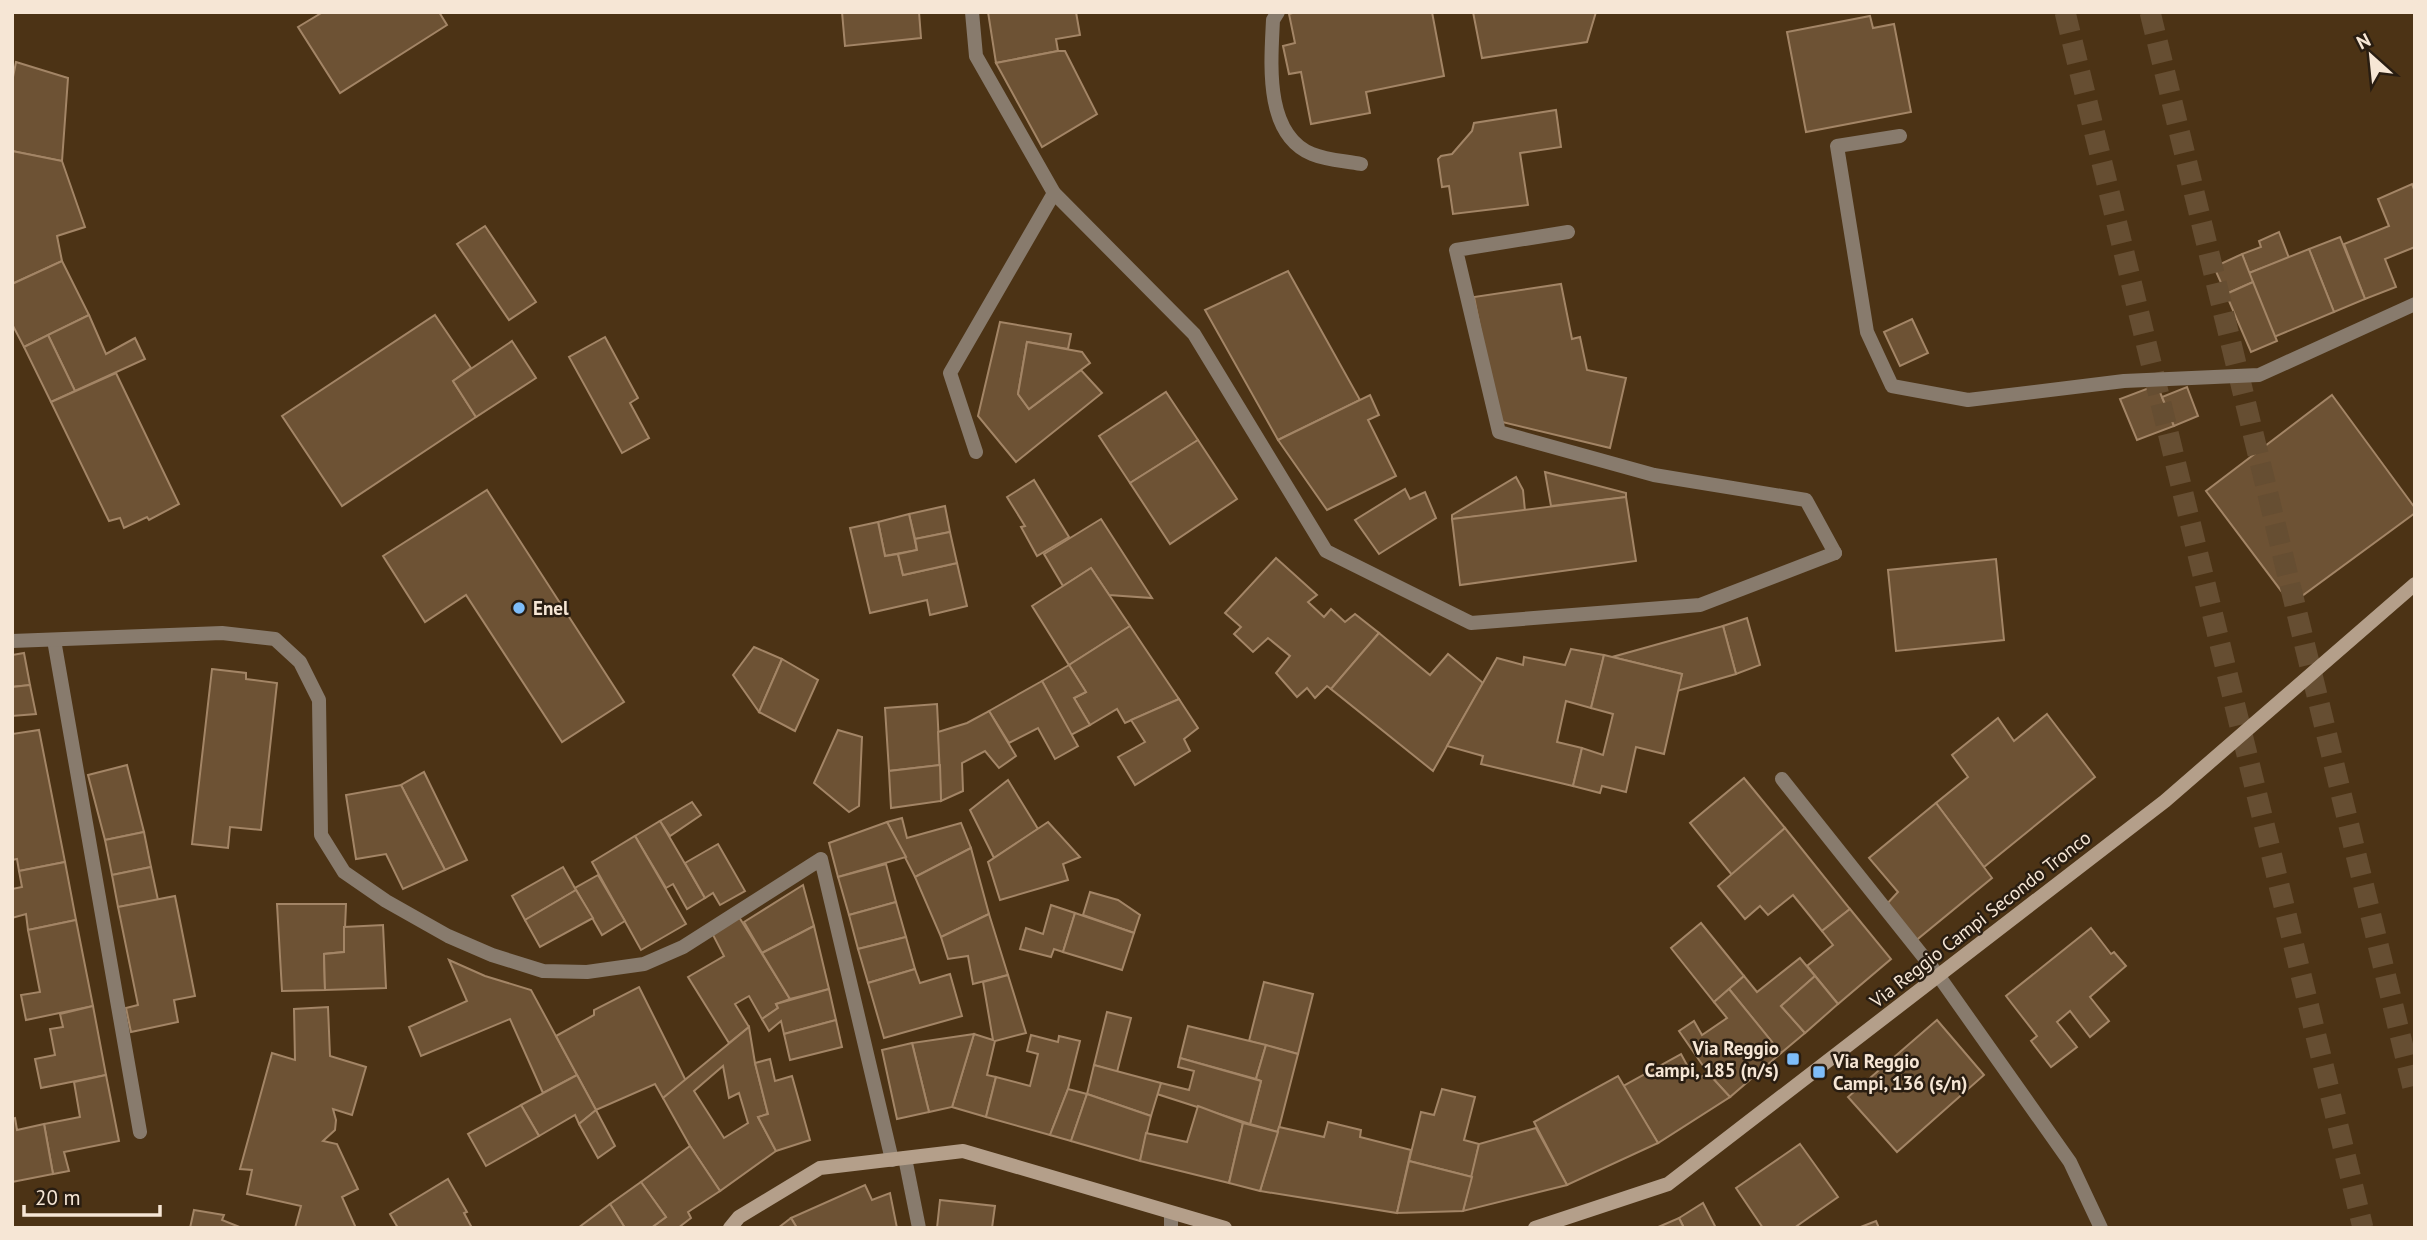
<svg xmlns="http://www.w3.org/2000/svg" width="2427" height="1240" font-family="'PT Sans',sans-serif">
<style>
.building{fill:#6d5234;stroke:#a38566;stroke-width:2;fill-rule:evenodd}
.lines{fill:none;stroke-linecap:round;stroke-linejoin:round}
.highway-tunnel{stroke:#664e32;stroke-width:21;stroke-dasharray:21 10;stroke-linecap:butt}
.lane{stroke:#887b6d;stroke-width:14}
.street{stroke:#887b6d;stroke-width:14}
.secondary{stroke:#b49f8a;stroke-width:14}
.poi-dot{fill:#7ebdf9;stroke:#291d11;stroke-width:2.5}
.labels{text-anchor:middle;stroke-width:5;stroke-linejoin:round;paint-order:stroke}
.poi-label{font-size:19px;font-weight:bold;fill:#f6e6d5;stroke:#291d11;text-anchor:start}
.street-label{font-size:19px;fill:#f6e6d5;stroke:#291d11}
</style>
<rect width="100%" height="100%" fill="#4c3315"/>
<g class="building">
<polygon points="323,12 439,12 447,25 340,93 298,27"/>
<polygon points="842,12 919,12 921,38 845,46"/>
<polygon points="988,12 1076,12 1080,35 1056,39 1058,51 996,63"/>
<polygon points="1296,12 1432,12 1444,76 1366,92 1370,113 1311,124 1301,72 1289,74 1283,46 1295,43 1289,14"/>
<polygon points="1473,12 1596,12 1587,42 1482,58"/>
<polygon points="1870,16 1873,28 1894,24 1911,112 1806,132 1787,32"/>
<polygon points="1058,51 1065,51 1097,114 1042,147 996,63"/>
<polygon points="16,62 68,78 62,161 12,151 12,82"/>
<polygon points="1556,110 1561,147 1520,153 1528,205 1453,214 1449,186 1442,187 1438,159 1441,156 1452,154 1472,131 1474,123"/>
<polygon points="12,151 62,161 85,227 57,236 62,261 12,284"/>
<polygon points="2412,184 2415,192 2415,247 2385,259 2396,287 2365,299 2344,244 2389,226 2378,199"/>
<polygon points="485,226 536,302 509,320 457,244"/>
<polygon points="2279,232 2289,258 2249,273 2242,254 2261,247 2259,241"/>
<polygon points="2340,237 2365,299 2334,312 2309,249"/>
<polygon points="2309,249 2334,312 2274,337 2249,273"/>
<polygon points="2242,254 2253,282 2226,294 2214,267"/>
<polygon points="62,261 89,315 24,347 12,324 12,284"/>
<polygon points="1288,271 1360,400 1278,440 1205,310"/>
<polygon points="2253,282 2277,341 2251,352 2226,294"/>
<polygon points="1561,284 1572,339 1580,337 1587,370 1626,378 1610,448 1498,421 1474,297"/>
<polygon points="89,315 106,354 135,338 145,359 75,391 48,335"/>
<polygon points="435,315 471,368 453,381 476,417 342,506 282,416"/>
<polygon points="1912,319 1928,353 1900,366 1884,332"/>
<polygon points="1000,322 1071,334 1068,349 1027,342 1018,394 1029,409 1081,370 1102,393 1016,462 978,416"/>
<polygon points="48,335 75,391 51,402 24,347"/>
<polygon points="605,337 638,398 630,403 649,438 622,453 569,357"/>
<polygon points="512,341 536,378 476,417 453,381"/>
<polygon points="1027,342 1082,352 1090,363 1029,409 1018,394"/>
<polygon points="116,373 179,504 149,520 147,517 124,528 120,518 109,521 51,402"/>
<polygon points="2157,385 2174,426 2137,440 2120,399"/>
<polygon points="2187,387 2198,416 2174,426 2162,397"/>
<polygon points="1166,392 1198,440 1130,483 1099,436"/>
<polygon points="1370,395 1379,415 1368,420 1396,476 1327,510 1278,440"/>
<polygon points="2332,395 2415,508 2415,513 2291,604 2206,491"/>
<polygon points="1198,440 1237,499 1170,544 1130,483"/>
<polygon points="1545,472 1626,493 1626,497 1551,506"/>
<polygon points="1516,477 1523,490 1525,511 1452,519 1452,515"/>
<polygon points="1034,480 1069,537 1037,556 1021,527 1025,526 1007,497"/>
<polygon points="1405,489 1410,499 1425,492 1436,518 1379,554 1355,520"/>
<polygon points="487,490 624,702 562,742 466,595 425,622 383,556"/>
<polygon points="1626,497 1636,561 1460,585 1452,519"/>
<polygon points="945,506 950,532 915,539 909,514"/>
<polygon points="909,514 917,550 885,556 878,522"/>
<polygon points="1101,519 1152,598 1109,595 1091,568 1063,586 1044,554"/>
<polygon points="878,522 885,556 898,554 903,575 957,563 967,606 930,615 927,600 870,613 850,528"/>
<polygon points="950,532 957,563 903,575 898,554 917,550 915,539"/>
<polygon points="1276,558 1317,595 1308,602 1324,617 1331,609 1345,622 1355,614 1379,633 1331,689 1327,686 1315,698 1307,688 1297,697 1276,673 1290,656 1268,638 1253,652 1234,634 1241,627 1225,613"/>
<polygon points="1996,559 2004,640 1896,651 1888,570"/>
<polygon points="1091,568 1130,626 1069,665 1032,606"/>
<polygon points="1747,618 1760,665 1736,674 1723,626"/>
<polygon points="1130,626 1179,699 1125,723 1117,709 1090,725 1074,698 1086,692 1069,665"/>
<polygon points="1723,626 1736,674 1677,691 1682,674 1612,657"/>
<polygon points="1379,633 1430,675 1448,654 1483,683 1433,771 1331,689"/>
<polygon points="754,647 782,659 759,712 733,675"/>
<polygon points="1571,649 1604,655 1591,708 1566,701 1557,742 1582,748 1573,786 1481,764 1483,756 1447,746 1497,658 1523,665 1524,657 1565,665"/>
<polygon points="24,653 30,685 12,687 12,655"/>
<polygon points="1604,655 1682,674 1664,754 1636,747 1626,792 1602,786 1600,793 1573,786 1582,748 1603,755 1613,714 1591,708"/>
<polygon points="782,659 818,680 795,731 759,712"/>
<polygon points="1069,665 1086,692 1074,698 1090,725 1071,735 1042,681"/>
<polygon points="212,669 246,673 246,679 277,683 261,830 230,827 228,848 192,844"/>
<polygon points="1042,681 1078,746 1055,759 1038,728 1009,743 989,711"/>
<polygon points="30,685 36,714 12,716 12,687"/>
<polygon points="1179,699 1198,728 1184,739 1190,751 1135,785 1118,757 1145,742 1131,720"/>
<polygon points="937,704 940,765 889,771 885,708"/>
<polygon points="989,711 1016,756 999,768 985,751 962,763 963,791 941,801 938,732 967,723"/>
<polygon points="2047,714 2095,777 1984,867 1936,803 1968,777 1952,755 1998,718 2014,741"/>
<polygon points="39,730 65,862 19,871 17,859 12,860 12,734"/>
<polygon points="838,730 862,737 859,806 849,812 814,783"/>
<polygon points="127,765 144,832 105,840 88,775"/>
<polygon points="940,765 941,801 891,808 889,771"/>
<polygon points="424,772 467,860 445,870 401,785"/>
<polygon points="1744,778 1785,828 1732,875 1690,823"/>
<polygon points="1008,780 1038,829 994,858 970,810"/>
<polygon points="401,785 445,870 403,889 386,854 356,859 346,795"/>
<polygon points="692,802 701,815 670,836 660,821"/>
<polygon points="1936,803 1992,878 1914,942 1884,907 1898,892 1869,858"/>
<polygon points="902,818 907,838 961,823 971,848 915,877 887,822"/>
<polygon points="660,821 705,898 687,909 673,884 666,888 635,836"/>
<polygon points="887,822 906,857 838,877 829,843"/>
<polygon points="1048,822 1080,857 1063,864 1068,880 1000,900 988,862"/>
<polygon points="1785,828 1850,909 1822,931 1793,895 1768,915 1760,906 1745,919 1718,886"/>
<polygon points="144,832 151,867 112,875 105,840"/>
<polygon points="635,836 686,924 641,950 592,862"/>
<polygon points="718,844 745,891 720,905 713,893 705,898 685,863"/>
<polygon points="971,848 989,914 941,937 915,877"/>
<polygon points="65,862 76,920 28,930 26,914 12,918 12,889 22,887 19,871"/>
<polygon points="886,864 896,902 849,915 838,877"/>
<polygon points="151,867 158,900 118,907 112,875"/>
<polygon points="563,867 576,890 525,920 512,896"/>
<polygon points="598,875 625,921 602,935 575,888"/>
<polygon points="803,885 814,926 762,953 744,922"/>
<polygon points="576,890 593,918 540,947 525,920"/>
<polygon points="1090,892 1118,900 1140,915 1134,933 1083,915"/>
<polygon points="175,896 195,996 174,1000 178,1022 131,1032 126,1008 138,1005 118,907"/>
<polygon points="896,902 906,937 858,949 849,915"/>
<polygon points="277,904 346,904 344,952 324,954 325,990 282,991"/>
<polygon points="1051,905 1075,913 1063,952 1054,949 1051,957 1020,949 1026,928 1043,934"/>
<polygon points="1850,909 1891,959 1838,1004 1807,966 1833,945 1822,931"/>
<polygon points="1075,913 1134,933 1122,970 1063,952"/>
<polygon points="989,914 1008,975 973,984 968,956 948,959 941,937"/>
<polygon points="739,917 790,999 776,1004 778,1008 762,1019 749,996 735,1004 749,1027 729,1043 688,977 724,956 712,933"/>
<polygon points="76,920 93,1006 26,1020 21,995 40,992 28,930"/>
<polygon points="1701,923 1744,976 1714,1002 1671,948"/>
<polygon points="383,925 386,988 325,990 324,954 344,952 344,927"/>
<polygon points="814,926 829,989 790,999 762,953"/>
<polygon points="2091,928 2111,954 2114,952 2126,966 2090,997 2109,1021 2090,1037 2070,1011 2057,1022 2077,1047 2051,1067 2031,1041 2037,1036 2006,996"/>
<polygon points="906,937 915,969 868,983 858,949"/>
<polygon points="1800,958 1815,976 1781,1006 1805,1033 1781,1053 1729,989 1744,976 1757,992"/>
<polygon points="449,960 485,976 531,990 577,1075 543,1093 510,1019 421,1056 409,1027 467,1001"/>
<polygon points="915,969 920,983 950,974 962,1016 884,1038 868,983"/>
<polygon points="1008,975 1026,1033 995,1041 987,1075 996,1077 986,1117 952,1107 974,1034 993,1040 983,982"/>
<polygon points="1815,976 1838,1004 1805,1033 1781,1006"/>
<polygon points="1264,982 1313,994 1298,1054 1249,1041"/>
<polygon points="639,987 686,1081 663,1098 655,1084 596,1110 556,1036 594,1015 594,1010"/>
<polygon points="829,989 836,1020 784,1034 781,1021 769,1031 762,1019 778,1008 776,1004"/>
<polygon points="1729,989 1781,1053 1730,1097 1708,1073 1679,1031 1694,1021 1702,1035 1727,1018 1714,1002"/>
<polygon points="93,1006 106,1075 41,1088 35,1059 55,1055 50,1029 63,1027 60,1014"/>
<polygon points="328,1007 330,1056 366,1067 352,1115 333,1109 336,1120 335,1130 323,1141 337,1144 358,1189 342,1197 356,1228 295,1228 301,1206 247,1194 252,1170 240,1169 272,1053 295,1060 294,1009"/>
<polygon points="1107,1012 1131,1018 1117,1072 1094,1065"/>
<polygon points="836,1020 842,1047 790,1060 784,1034"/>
<polygon points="1937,1020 1984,1075 1897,1152 1848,1097"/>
<polygon points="1188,1026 1266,1045 1256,1079 1180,1058"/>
<path d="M749,1027L755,1063L768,1114L758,1117L776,1151L720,1191L690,1146L663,1098ZM723,1066L729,1098L739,1093L748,1123L724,1138L694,1091Z"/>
<polygon points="974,1034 952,1107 929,1112 912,1043"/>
<polygon points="1031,1035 1058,1042 1059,1036 1080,1041 1068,1089 1050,1135 986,1117 996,1077 1030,1086 1038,1054 1027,1051"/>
<polygon points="912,1043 929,1112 897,1119 882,1050"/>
<polygon points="1266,1045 1298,1054 1278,1132 1250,1124 1261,1081 1256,1079"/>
<polygon points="1681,1054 1695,1080 1708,1073 1730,1097 1658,1143 1623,1086"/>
<polygon points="1180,1058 1261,1081 1250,1124 1157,1094 1161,1083 1189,1090 1194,1071 1178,1067"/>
<polygon points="770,1059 775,1081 792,1076 810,1140 776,1151 758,1117 768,1114 755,1063"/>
<polygon points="1094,1065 1161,1083 1151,1116 1087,1094"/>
<polygon points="106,1075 119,1141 64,1152 69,1171 53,1174 44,1124 80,1117 74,1082"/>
<polygon points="577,1075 596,1110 579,1124 575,1115 539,1136 521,1105"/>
<polygon points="1618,1076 1658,1143 1567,1185 1534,1122"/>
<polygon points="1068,1089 1087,1094 1071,1141 1050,1135"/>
<polygon points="1442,1089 1475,1097 1464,1140 1479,1144 1472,1177 1409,1161 1421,1112 1434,1115"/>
<polygon points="1087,1094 1151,1116 1140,1161 1071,1141"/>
<polygon points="521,1105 539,1136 486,1166 468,1134"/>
<polygon points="1198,1106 1243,1123 1229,1183 1140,1161 1146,1133 1187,1142"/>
<polygon points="596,1110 615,1146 598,1158 579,1124"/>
<polygon points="15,1118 17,1130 44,1124 53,1174 12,1182 12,1119"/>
<polygon points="1328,1122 1361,1130 1360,1137 1411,1150 1397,1213 1260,1191 1279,1127 1324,1137"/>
<polygon points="1243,1123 1278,1132 1260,1191 1229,1183"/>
<polygon points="1536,1128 1567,1185 1463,1211 1479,1144"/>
<polygon points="1800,1144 1838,1197 1794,1228 1763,1228 1736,1188"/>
<polygon points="690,1146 720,1191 688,1212 691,1218 678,1228 651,1228 666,1217 641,1182"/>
<polygon points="1409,1161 1472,1177 1463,1211 1397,1213"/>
<polygon points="448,1179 467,1212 464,1213 472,1228 398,1228 390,1214"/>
<polygon points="641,1182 666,1217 651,1228 625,1228 610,1204"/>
<polygon points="865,1185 872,1200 890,1193 897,1228 797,1228 791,1218"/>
<polygon points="940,1200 995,1206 992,1228 937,1228"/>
<polygon points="1703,1203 1716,1228 1684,1228 1679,1218"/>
<polygon points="610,1204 625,1228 578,1228"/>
<polygon points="194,1210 224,1215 222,1220 242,1228 190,1228"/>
<polygon points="791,1218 797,1228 778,1228"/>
<polygon points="1679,1218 1684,1228 1656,1228"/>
<polygon points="1876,1221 1879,1228 1858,1228"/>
</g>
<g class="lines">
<g class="highway-tunnel">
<polyline points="2065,12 2363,1228"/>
<polyline points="2150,12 2415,1096"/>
</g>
<g class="lane">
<path d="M1278,12L1273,20C1271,63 1264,134 1312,154C1326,160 1346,161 1361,164"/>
<polyline points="1568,232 1456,250 1499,432 1654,475 1806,500 1835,553"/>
<polyline points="976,452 950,373 1054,193"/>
<polyline points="54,640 140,1132"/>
<polyline points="905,1158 919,1228"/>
</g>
<g class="street">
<polyline points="972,12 976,56 1054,193 1194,334 1326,551 1471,623 1700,605 1835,553"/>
<polyline points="1900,136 1837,146 1867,332 1892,386 1968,400 2124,381 2259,375 2415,304"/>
<polyline points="12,641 222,633 275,639 300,662 319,700 321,835 344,872 386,901 448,936 492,955 543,971 587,972 644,964 683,947 821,859 892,1160"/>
<polyline points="1782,779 1938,975 2070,1162 2101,1228"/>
<polyline points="1171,1228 1171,1213"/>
</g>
<g class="secondary">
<polyline points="730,1228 739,1217 820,1168 963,1151 1225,1228"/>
<polyline points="1535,1228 1668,1184 2165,801 2415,584"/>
</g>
</g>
<g class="poi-dot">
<circle cx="519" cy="608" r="7"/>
<rect x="1786" y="1052" width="14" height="14" rx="3.5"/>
<rect x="1812" y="1065" width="14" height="14" rx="3.5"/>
</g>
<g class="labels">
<g class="poi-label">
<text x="533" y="615">Enel</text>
<text x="1779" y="1055" text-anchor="end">Via Reggio<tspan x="1779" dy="22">Campi, 185 (n/s)</tspan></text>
<text x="1833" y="1068">Via Reggio<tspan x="1833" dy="22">Campi, 136 (s/n)</tspan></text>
</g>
<g class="street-label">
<text transform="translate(1980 919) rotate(-38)" y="7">Via Reggio Campi Secondo Tronco</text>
</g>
</g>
<rect width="2427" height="1240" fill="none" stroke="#f6e6d5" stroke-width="28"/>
<g transform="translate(2371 56) rotate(333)" stroke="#291d11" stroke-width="5" paint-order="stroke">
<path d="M0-5L12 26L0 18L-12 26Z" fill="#f6e6d5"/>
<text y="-10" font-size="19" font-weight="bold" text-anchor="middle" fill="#f6e6d5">N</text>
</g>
<path d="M24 1205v10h136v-10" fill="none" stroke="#f6e6d5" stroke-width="3.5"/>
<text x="35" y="1205" font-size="21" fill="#f6e6d5" stroke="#291d11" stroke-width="5" paint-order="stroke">20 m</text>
</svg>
